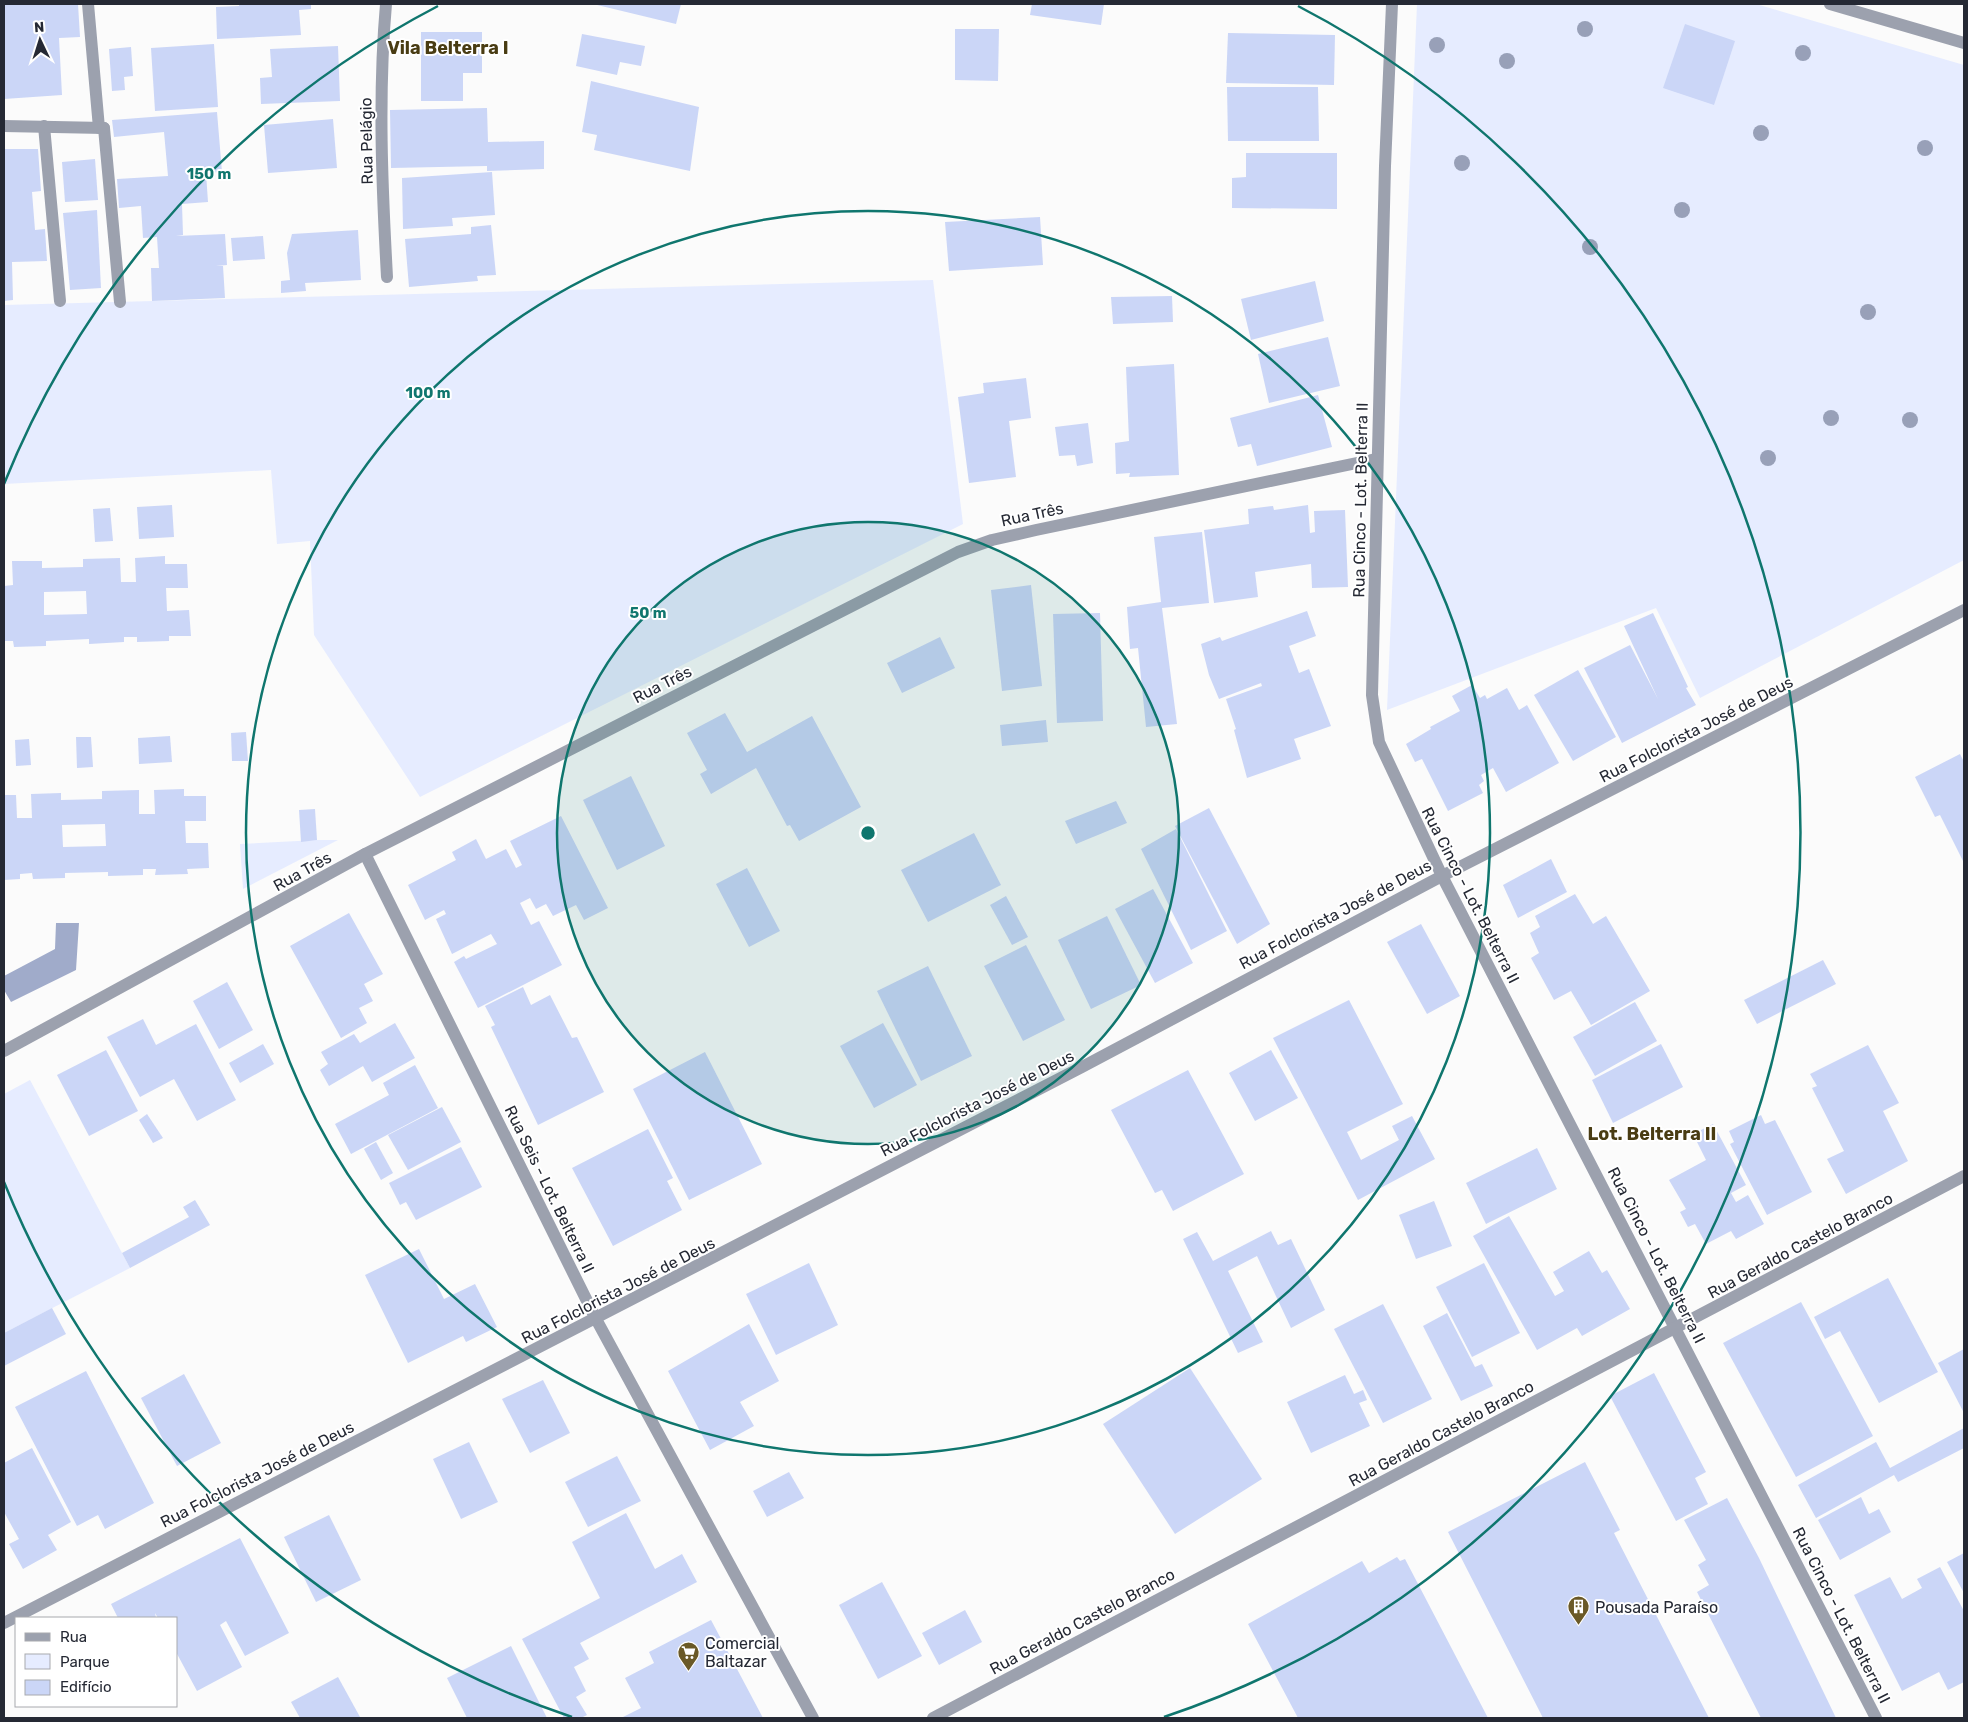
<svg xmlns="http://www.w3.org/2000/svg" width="1968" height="1722" font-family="Rubik,sans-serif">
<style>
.green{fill:#e6ecff}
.water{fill:#a0abca}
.building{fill:#cbd6f7;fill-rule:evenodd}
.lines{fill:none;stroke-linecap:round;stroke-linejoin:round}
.lane{stroke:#9ca1ae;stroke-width:12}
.street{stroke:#9ca1ae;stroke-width:12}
.tree{fill:#98a0b8}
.ring{fill:none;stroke:#0f766e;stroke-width:2.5}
.labels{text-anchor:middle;stroke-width:4;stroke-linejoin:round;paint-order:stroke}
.street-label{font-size:16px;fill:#252934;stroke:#fff}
.poi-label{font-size:16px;fill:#252934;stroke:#fff;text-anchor:start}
.neighbourhood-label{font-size:18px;font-weight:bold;fill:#493c13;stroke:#fff}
.centre{fill:#0f766e;stroke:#fff;stroke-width:2.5}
.ring-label{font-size:15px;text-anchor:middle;font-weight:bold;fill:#0f766e;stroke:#fff;stroke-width:4;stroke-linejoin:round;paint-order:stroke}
</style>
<rect width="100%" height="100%" fill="#fbfbfb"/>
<g class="green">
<polygon points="1417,4 1756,4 1964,65 1964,560 1700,698 1656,608 1387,710"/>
<polygon points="933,280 963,524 420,797 314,635 310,541 277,544 271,470 4,484 4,305"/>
<polygon points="317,840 338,840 243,889 240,844"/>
<polygon points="30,1080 130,1268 4,1333 4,1094"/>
</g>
<polygon class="water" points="56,923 79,923 76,970 11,1002 4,990 4,976 55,949"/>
<g class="building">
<polygon points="4,4 78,4 80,37 59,38 62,95 4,99"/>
<polygon points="239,4 311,4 311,9 299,10 301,35 217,39 216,7 239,6"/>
<polygon points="593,4 681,4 676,24"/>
<polygon points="1032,4 1104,4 1101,25 1030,15"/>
<polygon points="1685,24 1735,41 1714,105 1663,88"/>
<polygon points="955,29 999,29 998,81 955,80"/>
<polygon points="421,32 482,32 482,73 463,73 463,101 421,101"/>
<polygon points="1228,33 1335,35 1334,85 1226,83"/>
<polygon points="582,34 645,46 641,66 620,62 617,75 576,66"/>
<polygon points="214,44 218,107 155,111 151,48"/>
<polygon points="338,46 340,101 261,104 260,78 272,77 270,49"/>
<polygon points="131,47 133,76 124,77 125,90 112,91 109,49"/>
<polygon points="591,81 699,107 690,171 594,150 597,135 582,132"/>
<polygon points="1227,87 1318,87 1319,141 1228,141"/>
<polygon points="487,108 488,142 544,141 544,169 487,171 487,166 391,168 390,110"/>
<polygon points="217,112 222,172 206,173 208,202 182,204 183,235 176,236 225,234 227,265 216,266 223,266 225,298 152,301 151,268 159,268 157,237 143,238 141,206 119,208 117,179 168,176 164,132 114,137 112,120"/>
<polygon points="333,119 337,168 268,173 264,125"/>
<polygon points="4,149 38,149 41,191 32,192 35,230 45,229 47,261 12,262 13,300 4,301"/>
<polygon points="1246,153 1337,153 1337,209 1232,208 1232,178 1246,177"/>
<polygon points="95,159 98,200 65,202 62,162"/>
<polygon points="492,172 495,215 452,218 453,226 403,229 402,178"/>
<polygon points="97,210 101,288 70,290 63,213"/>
<polygon points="1040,217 1043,265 949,271 945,222"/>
<polygon points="491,225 496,275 477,276 478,281 409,287 405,239 471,234 471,227"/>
<polygon points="358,230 361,280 305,283 306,291 281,293 281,281 290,280 287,253 292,234"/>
<polygon points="263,236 265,259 233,261 231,238"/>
<polygon points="1315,281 1324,321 1251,340 1241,299"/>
<polygon points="1172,296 1173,322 1113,324 1111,297"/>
<polygon points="1328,337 1340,386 1269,403 1258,354"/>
<polygon points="1174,364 1179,475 1129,477 1130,473 1116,474 1115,443 1129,441 1126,367"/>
<polygon points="1026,378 1031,418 1009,421 1016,477 969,483 958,397 984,393 983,383"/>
<polygon points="1318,395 1332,447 1257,466 1251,444 1238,447 1230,418"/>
<polygon points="1088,423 1093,463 1077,466 1075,455 1059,456 1055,427"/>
<polygon points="172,505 174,537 139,539 137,507"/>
<polygon points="1308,505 1310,533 1315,532 1314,511 1345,510 1348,587 1312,588 1311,564 1255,572 1258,597 1214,603 1204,530 1249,524 1248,509 1273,506 1274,510"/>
<polygon points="110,508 113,541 95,542 93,509"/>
<polygon points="1202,532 1209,603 1162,608 1177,724 1146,727 1138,648 1130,649 1127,607 1161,602 1154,537"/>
<path d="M165,556V564H187L188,588H166L167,611L189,610L191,636H169V641L137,642V637H124V642L89,644V639L46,641V646L14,647L13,641H4V586L13,585L12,561H42V568L83,567V559L120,558L121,582H136L135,558ZM86,591L87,614L44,615V592Z"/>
<polygon points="1031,585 1042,686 1002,691 991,590"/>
<polygon points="1307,611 1316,636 1289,646 1299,673 1309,669 1331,726 1294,739 1301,759 1247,778 1234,730 1236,729 1226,699 1262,686 1261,683 1219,699 1209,675 1201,644 1220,637 1222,641"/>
<polygon points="1100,613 1103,721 1057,723 1053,614"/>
<polygon points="1653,613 1688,687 1686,688 1696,705 1622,743 1584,668 1630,645 1658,699 1624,626"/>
<polygon points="940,637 955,668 902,693 887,663"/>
<polygon points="1578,670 1616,737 1573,761 1534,695"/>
<polygon points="1472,685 1480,698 1485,695 1487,699 1507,688 1519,710 1527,705 1559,763 1506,792 1493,768 1481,775 1484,781 1479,785 1483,793 1448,811 1422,759 1415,762 1406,744 1431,729 1430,727 1460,711 1452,696"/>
<polygon points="725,713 747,752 812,716 861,807 799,841 790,825 787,826 756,768 711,794 700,774 707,770 687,733"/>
<polygon points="1046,720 1048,742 1002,746 1000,725"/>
<polygon points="246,732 248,761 232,761 231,733"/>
<polygon points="170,736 172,762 139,764 138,738"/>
<polygon points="76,737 91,737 93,767 77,768"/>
<polygon points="29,739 31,765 16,766 15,740"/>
<polygon points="1960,754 1964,762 1964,863 1940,815 1935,817 1915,777"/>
<polygon points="631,776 665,846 617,870 583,800"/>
<path d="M184,789V796H206V821H185L186,843H208L209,868L187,869L188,874L155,875L156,869H143V875L108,876V872L65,873V878L33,879L32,873L20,874V879L4,880V795H16L17,818H32L31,794L61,793V800L102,799V791L139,790V814H155L154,790ZM105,824L106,846L63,847L62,825Z"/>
<polygon points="1116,801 1127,823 1076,844 1065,821"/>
<polygon points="1209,808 1270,924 1237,944 1175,826"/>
<polygon points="315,809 317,840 301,842 299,810"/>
<polygon points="561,816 608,908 584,920 576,905 553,916 546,904 536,909 530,898 520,903 531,925 539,921 562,965 478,1008 454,962 464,956 466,959 497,944 491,934 452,954 436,919 446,914 444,910 425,920 408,885 456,860 452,852 476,839 486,859 506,849 516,868 522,865 510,841"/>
<polygon points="1176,829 1227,931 1191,950 1141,849"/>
<polygon points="974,833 1001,885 928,922 901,870"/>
<polygon points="1551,859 1567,892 1518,918 1503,885"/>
<polygon points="747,868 780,931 749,947 716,884"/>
<polygon points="1153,889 1193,963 1155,983 1115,909"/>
<polygon points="1575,894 1593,924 1606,916 1650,991 1591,1025 1571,991 1554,1000 1531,958 1539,953 1530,933 1540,927 1535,916"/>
<polygon points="1006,896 1028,937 1012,945 990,905"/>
<polygon points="349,913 383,974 364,984 373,1001 359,1008 367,1023 341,1038 290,946"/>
<polygon points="1107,916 1141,985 1091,1009 1058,940"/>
<polygon points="1421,924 1460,996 1427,1014 1387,942"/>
<polygon points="1026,945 1065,1020 1023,1041 984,966"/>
<polygon points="1823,960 1836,984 1757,1024 1744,1000"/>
<polygon points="928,966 972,1056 921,1081 877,991"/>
<polygon points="227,982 253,1030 219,1049 193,1001"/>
<polygon points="523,987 531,1005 550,995 572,1038 577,1037 604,1092 538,1125 491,1027 495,1025 485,1006"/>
<polygon points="1349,1000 1403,1104 1347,1132 1361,1160 1399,1140 1392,1126 1412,1116 1435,1159 1358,1200 1273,1038"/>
<polygon points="1635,1002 1657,1041 1595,1076 1573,1037"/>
<polygon points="143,1019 156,1045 196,1024 236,1100 197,1121 174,1079 140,1097 107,1037"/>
<polygon points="395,1023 415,1058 372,1082 363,1066 329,1086 320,1070 328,1064 321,1052 354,1034 360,1043"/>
<polygon points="883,1023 917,1085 874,1108 840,1046"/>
<polygon points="263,1044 274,1064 240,1083 229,1063"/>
<polygon points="1661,1044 1683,1087 1613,1123 1592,1080"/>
<polygon points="1868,1045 1899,1103 1883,1111 1908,1161 1846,1194 1827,1159 1844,1151 1812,1088 1817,1086 1810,1074"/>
<polygon points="106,1050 138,1111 89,1136 57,1075"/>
<polygon points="1271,1050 1298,1098 1255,1121 1229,1073"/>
<polygon points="705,1052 762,1164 689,1200 633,1089"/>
<polygon points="415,1065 438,1108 351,1154 335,1124 389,1095 383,1083"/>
<polygon points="1188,1070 1244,1174 1173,1211 1162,1190 1155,1193 1111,1110"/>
<polygon points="442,1107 461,1142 408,1170 388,1135"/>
<polygon points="147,1114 163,1138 153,1143 139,1120"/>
<polygon points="1761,1115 1765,1124 1775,1120 1812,1192 1767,1215 1730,1144 1734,1142 1729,1131"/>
<polygon points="1713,1124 1746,1185 1731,1193 1736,1202 1748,1195 1764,1224 1736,1239 1731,1231 1706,1244 1695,1224 1688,1227 1680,1212 1686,1209 1669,1180 1706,1160 1693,1134"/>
<polygon points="648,1129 673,1178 667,1181 682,1210 613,1246 572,1168"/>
<polygon points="376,1142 393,1173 381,1180 364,1149"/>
<polygon points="461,1147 482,1187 416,1220 406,1202 400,1205 389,1183"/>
<polygon points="1537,1148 1557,1189 1486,1224 1466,1183"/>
<polygon points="195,1200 210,1225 130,1268 122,1253 189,1217 183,1207"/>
<polygon points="1434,1201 1452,1246 1416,1259 1399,1215"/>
<polygon points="1509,1216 1555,1296 1564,1291 1553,1272 1589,1251 1602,1273 1607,1270 1630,1309 1582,1336 1577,1328 1537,1350 1473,1236"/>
<polygon points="1271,1231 1278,1245 1291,1239 1325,1310 1291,1328 1257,1256 1228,1271 1263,1342 1238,1353 1183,1239 1197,1232 1213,1261"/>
<polygon points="419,1249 444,1299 475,1284 497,1327 466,1342 463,1336 408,1363 365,1275"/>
<polygon points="809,1263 838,1325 776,1355 746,1294"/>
<polygon points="1484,1263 1520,1333 1472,1357 1436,1287"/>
<polygon points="1888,1278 1938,1372 1879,1403 1840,1331 1825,1339 1814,1317"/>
<polygon points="1801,1302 1873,1436 1796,1477 1723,1343"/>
<polygon points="1383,1304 1432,1399 1383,1423 1334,1329"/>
<polygon points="52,1308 66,1334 4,1366 4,1333"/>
<polygon points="1447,1313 1475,1367 1482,1364 1493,1386 1461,1401 1423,1326"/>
<polygon points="749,1324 779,1381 740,1402 754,1426 710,1450 668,1371"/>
<polygon points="1964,1349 1964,1413 1938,1363"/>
<polygon points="1190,1368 1262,1479 1175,1534 1103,1424"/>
<polygon points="86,1371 154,1503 105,1529 98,1515 77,1526 15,1407"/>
<polygon points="1654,1373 1706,1472 1695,1478 1708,1504 1676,1521 1610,1396"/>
<polygon points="184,1374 221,1443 177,1466 141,1398"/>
<polygon points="1345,1375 1354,1394 1363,1390 1367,1400 1359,1403 1370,1426 1311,1453 1287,1402"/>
<polygon points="543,1380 570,1433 530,1453 502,1399"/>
<polygon points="1964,1428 1964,1448 1898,1482 1894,1475 1816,1518 1798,1485 1876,1442 1890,1468"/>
<polygon points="469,1442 498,1502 461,1519 433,1459"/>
<polygon points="32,1448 71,1522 48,1535 57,1550 23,1569 9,1544 19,1539 4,1512 4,1463"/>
<polygon points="617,1456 641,1501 588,1527 565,1482"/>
<polygon points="1585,1462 1620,1530 1614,1533 1709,1718 1543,1718 1448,1532"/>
<polygon points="789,1472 804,1498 767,1517 753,1491"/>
<polygon points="1861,1497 1869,1514 1879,1509 1891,1532 1840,1560 1818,1520"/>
<polygon points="1727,1498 1759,1558 1836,1718 1761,1718 1697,1592 1709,1585 1698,1565 1706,1560 1684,1520"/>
<polygon points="626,1513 655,1569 682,1554 697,1582 580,1643 589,1659 574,1667 586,1691 576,1697 587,1715 581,1718 564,1718 522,1639 600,1598 572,1542"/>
<polygon points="329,1515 361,1580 316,1602 284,1537"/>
<polygon points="240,1538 289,1633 245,1656 226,1621 220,1625 242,1667 197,1691 176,1652 176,1618 158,1618 155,1613 156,1618 118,1618 111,1604"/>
<polygon points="1964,1553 1964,1593 1947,1562"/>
<polygon points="1397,1557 1400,1561 1405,1559 1488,1718 1298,1718 1248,1624 1362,1561 1369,1573"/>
<polygon points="1940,1567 1964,1611 1964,1682 1948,1690 1939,1672 1902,1691 1854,1595 1890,1577 1902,1599 1922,1588 1917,1579"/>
<polygon points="882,1582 922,1656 878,1679 839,1605"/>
<polygon points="965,1610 982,1642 939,1665 922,1633"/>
<polygon points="711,1620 763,1718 621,1718 641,1708 625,1678 654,1663 649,1652"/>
<polygon points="511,1646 547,1718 467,1718 447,1678"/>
<polygon points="338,1677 360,1717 300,1718 291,1702"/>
</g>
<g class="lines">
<g class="lane">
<polyline points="44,126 60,301"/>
<polyline points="104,128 120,302"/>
</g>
<g class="street">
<polyline points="88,4 99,128"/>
<path d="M386,4C378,95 382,186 387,277"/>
<polyline points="1392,4 1385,166 1372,695 1379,742 1442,876 1876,1718"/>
<polyline points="1830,4 1964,43"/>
<polyline points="4,126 104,128"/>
<polyline points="365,854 596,1319 813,1718"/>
<polyline points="4,1051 365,854 958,552 992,540 1036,530 1376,459"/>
<polyline points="4,1623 1082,1067 1442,876 1964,610"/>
<polyline points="933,1718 1964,1176"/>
</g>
</g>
<g class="tree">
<circle cx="1585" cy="29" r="8"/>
<circle cx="1437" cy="45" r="8"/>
<circle cx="1803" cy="53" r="8"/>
<circle cx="1507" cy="61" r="8"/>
<circle cx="1761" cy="133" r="8"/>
<circle cx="1925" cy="148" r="8"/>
<circle cx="1462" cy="163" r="8"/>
<circle cx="1682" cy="210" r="8"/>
<circle cx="1590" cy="247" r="8"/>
<circle cx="1868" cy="312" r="8"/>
<circle cx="1831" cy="418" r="8"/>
<circle cx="1910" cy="420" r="8"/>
<circle cx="1768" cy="458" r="8"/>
</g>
<circle cx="868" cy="833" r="311" fill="#0f766e" fill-opacity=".12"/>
<g class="ring">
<circle cx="868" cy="833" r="311"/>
<circle cx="868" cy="833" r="622"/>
<path d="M572 1717A932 932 0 0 1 4 1182M4 484A932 932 0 0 1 438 6M1298 6A932 932 0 0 1 1164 1717"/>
</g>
<defs>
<symbol id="building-pin" viewBox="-11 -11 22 30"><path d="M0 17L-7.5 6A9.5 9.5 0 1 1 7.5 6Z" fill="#6a5927" stroke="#fff"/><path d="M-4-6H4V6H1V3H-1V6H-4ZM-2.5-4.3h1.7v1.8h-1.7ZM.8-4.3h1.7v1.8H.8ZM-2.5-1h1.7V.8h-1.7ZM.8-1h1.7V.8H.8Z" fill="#fff"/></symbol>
<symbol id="supermarket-pin" viewBox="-11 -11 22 30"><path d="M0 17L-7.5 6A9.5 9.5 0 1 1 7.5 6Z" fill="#6a5927" stroke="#fff"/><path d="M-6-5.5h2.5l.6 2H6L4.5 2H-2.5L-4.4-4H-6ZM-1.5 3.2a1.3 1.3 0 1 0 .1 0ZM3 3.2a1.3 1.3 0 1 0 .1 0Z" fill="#fff"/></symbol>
</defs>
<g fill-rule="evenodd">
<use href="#building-pin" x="1566" y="1594" width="25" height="34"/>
<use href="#supermarket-pin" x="676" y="1640" width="25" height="34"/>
</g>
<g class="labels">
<g class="street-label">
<text transform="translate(366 141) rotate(-91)" y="6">Rua Pelágio</text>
<text transform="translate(1360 500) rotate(-89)" y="6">Rua Cinco - Lot. Belterra II</text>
<text transform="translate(1032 514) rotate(-12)" y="6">Rua Três</text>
<text transform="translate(662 684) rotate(-27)" y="6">Rua Três</text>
<text transform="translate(1696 729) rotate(-27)" y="6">Rua Folclorista José de Deus</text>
<text transform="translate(302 871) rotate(-29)" y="6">Rua Três</text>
<text transform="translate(1471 895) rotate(63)" y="6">Rua Cinco - Lot. Belterra II</text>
<text transform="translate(1335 914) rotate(-28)" y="6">Rua Folclorista José de Deus</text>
<text transform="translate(977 1103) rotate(-27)" y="6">Rua Folclorista José de Deus</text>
<text transform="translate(550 1189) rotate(64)" y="6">Rua Seis - Lot. Belterra II</text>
<text transform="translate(1800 1245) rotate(-28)" y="6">Rua Geraldo Castelo Branco</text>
<text transform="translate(1657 1255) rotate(63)" y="6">Rua Cinco - Lot. Belterra II</text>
<text transform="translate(618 1290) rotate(-27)" y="6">Rua Folclorista José de Deus</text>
<text transform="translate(1441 1433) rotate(-28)" y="6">Rua Geraldo Castelo Branco</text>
<text transform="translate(257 1474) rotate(-27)" y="6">Rua Folclorista José de Deus</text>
<text transform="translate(1842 1615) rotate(63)" y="6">Rua Cinco - Lot. Belterra II</text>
<text transform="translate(1082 1621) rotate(-28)" y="6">Rua Geraldo Castelo Branco</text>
</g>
<g class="poi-label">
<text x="1595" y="1613">Pousada Paraíso</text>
<text x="705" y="1649">Comercial<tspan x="705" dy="18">Baltazar</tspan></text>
</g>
<g class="neighbourhood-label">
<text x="448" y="54">Vila Belterra I</text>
<text x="1652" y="1140">Lot. Belterra II</text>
</g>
</g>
<circle cx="868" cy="833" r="8" class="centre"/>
<g class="ring-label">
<text x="209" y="179">150 m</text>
<text x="428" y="398">100 m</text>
<text x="648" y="618">50 m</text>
</g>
<rect width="1968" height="1722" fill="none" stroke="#252934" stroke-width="10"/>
<rect x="15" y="1617" width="162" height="90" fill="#ffffff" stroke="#a8a9ae"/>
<rect x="25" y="1633" width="25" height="8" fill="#9ca1ae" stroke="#a8a9ae"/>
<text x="60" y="1642" font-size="15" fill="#252934">Rua</text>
<rect x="25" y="1654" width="25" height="15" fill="#e6ecff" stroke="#a8a9ae"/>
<text x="60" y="1667" font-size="15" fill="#252934">Parque</text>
<rect x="25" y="1680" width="25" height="15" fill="#cbd6f7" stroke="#a8a9ae"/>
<text x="60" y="1692" font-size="15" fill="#252934">Edifício</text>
<g transform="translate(40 40) rotate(356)" stroke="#ffffff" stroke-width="4" paint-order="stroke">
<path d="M0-4L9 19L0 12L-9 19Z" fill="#252934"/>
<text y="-8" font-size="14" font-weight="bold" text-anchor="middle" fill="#252934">N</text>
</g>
</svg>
